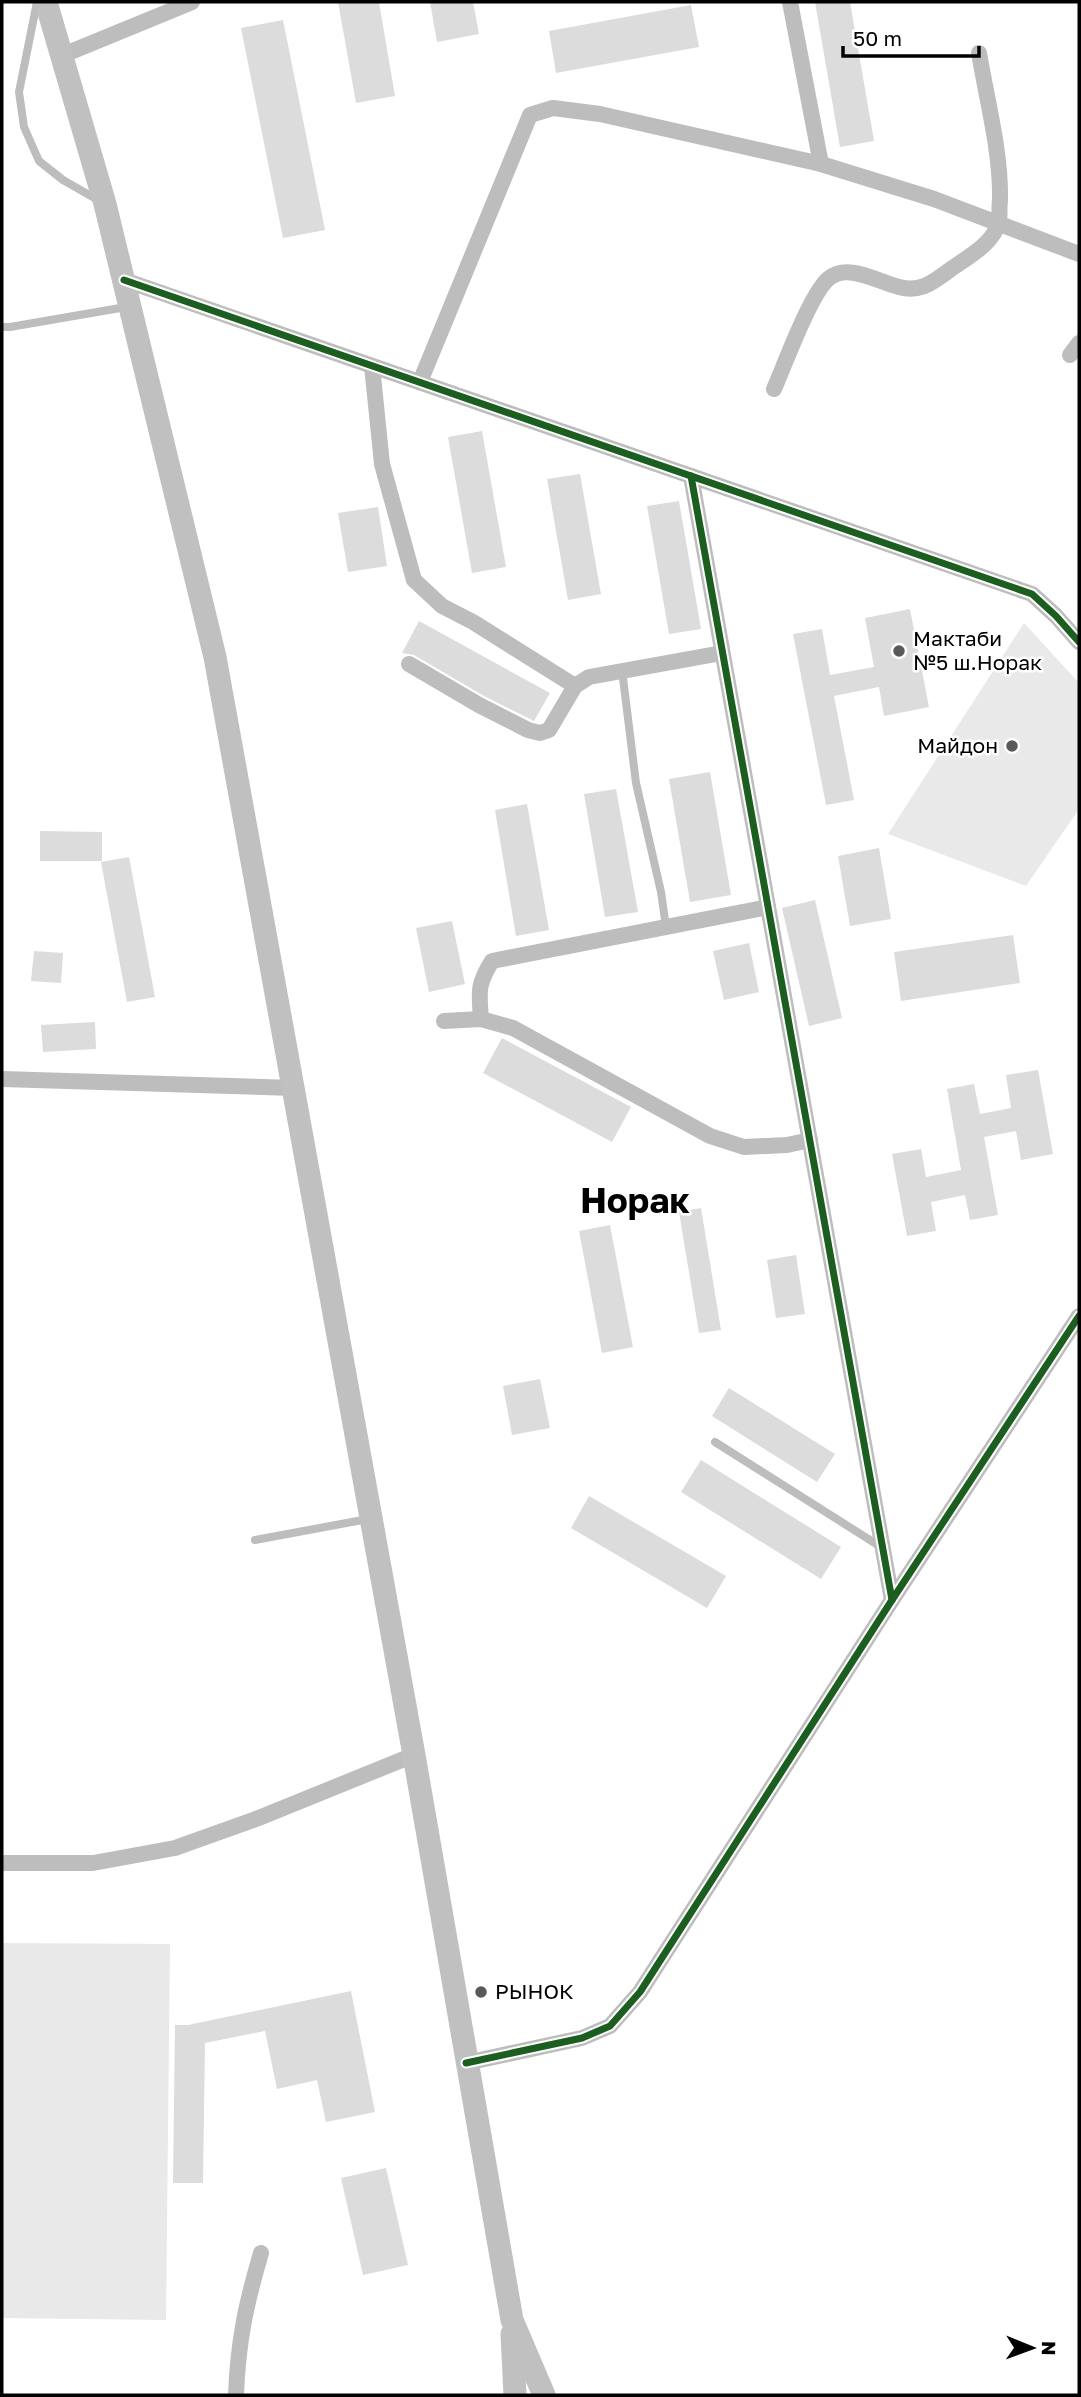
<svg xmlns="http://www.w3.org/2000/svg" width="1081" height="2397" font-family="'Golos Text',sans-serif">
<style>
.green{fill:#e9e9e9}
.building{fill:#dcdcdc}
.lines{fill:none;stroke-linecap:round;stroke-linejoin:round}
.service{stroke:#bdbdbd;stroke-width:8}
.minor{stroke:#bdbdbd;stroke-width:16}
.secondary{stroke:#c0c0c0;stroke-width:23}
.cycleway-casing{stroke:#fff;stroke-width:11}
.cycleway{stroke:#1b5e20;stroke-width:7}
.poi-dot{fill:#595959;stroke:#fff;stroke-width:2.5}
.labels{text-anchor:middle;stroke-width:5;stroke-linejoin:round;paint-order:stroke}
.poi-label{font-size:21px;fill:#000;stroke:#fff;text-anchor:start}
.town-label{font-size:35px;font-weight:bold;fill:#000;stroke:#fff}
</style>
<rect width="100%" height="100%" fill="#fff"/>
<g class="green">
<polygon points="1024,623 1079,683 1079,809 1026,886 888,834"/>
<polygon points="2,1943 170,1944 166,2320 2,2318"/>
</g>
<g class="building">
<polygon points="338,2 379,2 395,96 356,103"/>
<polygon points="430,2 473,2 479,34 437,42"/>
<polygon points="815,2 850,2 874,141 840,147"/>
<polygon points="691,5 699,47 556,73 549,31"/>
<polygon points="283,20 325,230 283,238 241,28"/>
<polygon points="482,431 506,567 472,573 448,437"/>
<polygon points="580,474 601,594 568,600 547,479"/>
<polygon points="679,501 701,629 669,634 647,506"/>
<polygon points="378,507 387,566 348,572 338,513"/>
<polygon points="910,609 929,707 884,716 879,687 834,696 854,800 826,805 793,634 822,629 830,675 874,667 865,618"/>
<polygon points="419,621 550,693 534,721 484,696 414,655 402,653"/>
<polygon points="710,772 731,895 690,902 669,779"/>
<polygon points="616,789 638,912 605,917 584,794"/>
<polygon points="527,804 549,930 516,936 495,810"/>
<polygon points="40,831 102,832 102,861 40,861"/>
<polygon points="879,848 891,919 850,926 838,856"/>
<polygon points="129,857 155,997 127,1002 101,862"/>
<polygon points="815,900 842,1018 809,1026 782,908"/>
<polygon points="452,921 465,984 429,992 416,928"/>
<polygon points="1013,935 1020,983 901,1001 894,952"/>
<polygon points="749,943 759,992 724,1000 713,951"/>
<polygon points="34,951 63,953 61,983 31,981"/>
<polygon points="95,1022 96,1049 43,1052 41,1025"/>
<polygon points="502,1038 631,1107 612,1142 483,1073"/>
<polygon points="1038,1070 1053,1154 1021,1160 1016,1131 984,1137 998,1215 970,1220 965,1195 931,1202 936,1231 907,1236 892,1154 921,1149 926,1177 961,1170 947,1089 974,1084 980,1114 1011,1108 1006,1075"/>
<polygon points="701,1208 721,1330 699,1333 679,1212"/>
<polygon points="610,1225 633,1347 602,1353 579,1231"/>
<polygon points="796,1255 805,1314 776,1318 767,1260"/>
<polygon points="540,1379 550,1428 512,1435 503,1386"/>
<polygon points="729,1388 835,1454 817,1482 712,1416"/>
<polygon points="701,1460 841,1547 821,1579 681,1492"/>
<polygon points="589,1496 726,1576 707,1608 571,1528"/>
<polygon points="351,1991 375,2112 326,2122 317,2080 277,2089 265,2031 205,2043 203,2183 173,2183 175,2025 188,2025"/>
<polygon points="386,2168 408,2265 363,2275 341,2178"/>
</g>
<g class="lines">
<g class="service">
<polyline points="37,2 19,92 24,127 39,161 63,180 98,200"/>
<polyline points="2,327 10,327 126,307"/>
<polyline points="622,670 636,783 661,892 666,927"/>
<polyline points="715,1442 881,1547"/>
<polyline points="255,1540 368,1519"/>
</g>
<g class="minor">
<polyline points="790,2 821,164"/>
<polyline points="63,55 192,2"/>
<polyline points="124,280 1032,594 1056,616 1079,642"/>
<polyline points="1070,355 1079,343"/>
<polyline points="372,366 382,464 414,580 442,606 473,622 575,686"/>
<polyline points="420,382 530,115 553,108 600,114 821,164 934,199 1079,254"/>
<path d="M774,389C785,364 810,295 828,279C847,262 878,282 899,287C921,293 933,282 951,269C968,257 993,244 999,222C1000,215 999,207 1000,200C1001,152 987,101 979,53"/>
<polyline points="691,476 892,1600"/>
<polyline points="409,664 479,705 528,730 540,733 549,730 575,686 589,677 722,653"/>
<path d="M481,1019C479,992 477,985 492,961L768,907"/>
<polyline points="444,1021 481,1019 513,1028 710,1136 744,1147 787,1145 810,1140"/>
<polyline points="2,1079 294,1088"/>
<polyline points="2,1863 93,1863 175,1848 256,1819 414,1755"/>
<polyline points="466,2063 582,2038 610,2026 640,1992 892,1600 1079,1316"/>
<path d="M236,2395C238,2341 246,2304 261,2253"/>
</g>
<g class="secondary">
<polyline points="46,2 105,204 215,657 414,1755 512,2320 544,2395"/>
<polyline points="512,2334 515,2395"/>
</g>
<defs>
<g id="cycleway">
<polyline points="124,280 1032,594 1056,616 1079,642"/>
<polyline points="691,476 892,1600"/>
<polyline points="466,2063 582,2038 610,2026 640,1992 892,1600 1079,1316"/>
</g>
</defs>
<use href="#cycleway" class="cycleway-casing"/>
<use href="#cycleway" class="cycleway"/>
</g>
<g class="poi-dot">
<circle cx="899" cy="651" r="7"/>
<circle cx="1012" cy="746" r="7"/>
<circle cx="481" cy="1992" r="7"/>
</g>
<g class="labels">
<g class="poi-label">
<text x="913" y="646">Мактаби<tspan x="913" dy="24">№5 ш.Норак</tspan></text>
<text x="998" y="753" text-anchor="end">Майдон</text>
<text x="495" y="1999">РЫНОК</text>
</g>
<g class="town-label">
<text x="635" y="1213">Норак</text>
</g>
</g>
<rect width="1081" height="2397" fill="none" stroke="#000000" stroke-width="7"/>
<g transform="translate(1032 2348) rotate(91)" stroke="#ffffff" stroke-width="5" paint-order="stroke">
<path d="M0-5L12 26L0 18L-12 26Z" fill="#000000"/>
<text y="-10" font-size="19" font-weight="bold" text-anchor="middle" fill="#000000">N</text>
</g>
<path d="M843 46v10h136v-10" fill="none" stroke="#000000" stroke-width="3.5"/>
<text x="853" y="46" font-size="21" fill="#000000" stroke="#ffffff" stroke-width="5" paint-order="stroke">50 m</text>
</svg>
